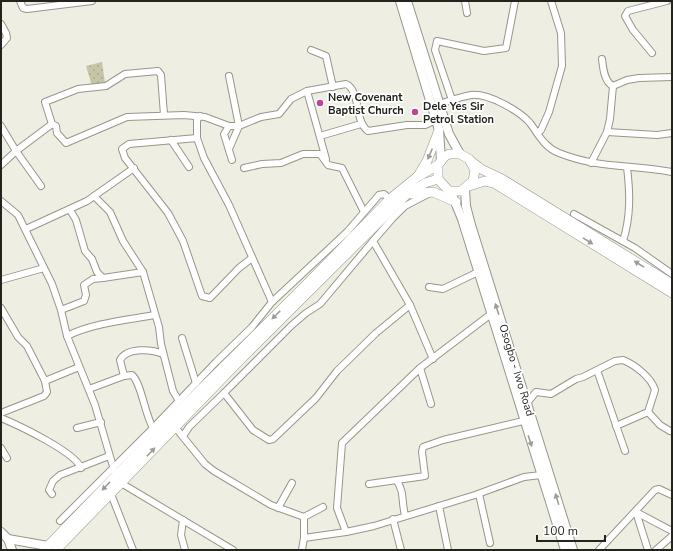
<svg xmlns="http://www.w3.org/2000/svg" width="673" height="551" font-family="'Nunito Sans',sans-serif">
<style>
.green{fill:url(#green-dots)}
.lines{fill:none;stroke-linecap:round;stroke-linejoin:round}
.minor-casing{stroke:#97968b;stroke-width:8}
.major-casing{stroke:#97968b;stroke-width:10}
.highway-casing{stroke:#97968b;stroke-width:10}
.minor{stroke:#fff;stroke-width:6}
.major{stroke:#fff;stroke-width:8}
.highway{stroke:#fff;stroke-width:9}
.oneway{fill:#9c9c9a}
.poi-dot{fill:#bd4498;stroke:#fff;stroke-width:1.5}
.labels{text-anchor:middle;stroke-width:3.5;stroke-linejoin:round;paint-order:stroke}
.poi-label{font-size:11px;font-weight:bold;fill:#24241f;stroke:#fff;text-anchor:start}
.street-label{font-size:11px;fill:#24241f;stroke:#fff}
</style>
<defs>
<pattern id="green-dots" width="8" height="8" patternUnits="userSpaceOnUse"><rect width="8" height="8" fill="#c7c5a6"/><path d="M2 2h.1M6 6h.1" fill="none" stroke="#aba98e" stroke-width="1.8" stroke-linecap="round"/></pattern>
</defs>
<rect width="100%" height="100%" fill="#efeee2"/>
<polygon class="green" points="102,62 105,83 92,86 86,66"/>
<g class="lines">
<defs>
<g id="minor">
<polyline points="20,1 23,8 27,9 92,1"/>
<polyline points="465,1 467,13"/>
<polyline points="1,24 6,33 7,38 1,45"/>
<polyline points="311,50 326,56 333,87"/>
<polyline points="652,53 633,30 625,16 628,11 667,1"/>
<path d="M602,59C603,67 604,82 613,86"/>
<polyline points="229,76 239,126 229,149"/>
<polyline points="613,86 627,80 639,78 672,77"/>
<polyline points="307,91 326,159"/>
<polyline points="452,100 435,50 437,41 484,51 506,48 515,1"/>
<path d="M439,104C449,101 460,97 471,95C488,93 520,111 530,123C539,135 544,147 559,153C599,169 632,164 672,172"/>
<path d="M164,115L161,75L158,71L125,74L106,86L78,89L45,102L52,124L56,126L57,133L66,143L127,117L184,115L205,117L229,126H239L261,117L279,114L291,99L307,91L346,84C361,91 354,121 368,131L407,125H425L436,120"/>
<polyline points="200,116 197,120 197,138 204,158 229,205 272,302"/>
<polyline points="1,126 16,151 41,186"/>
<polyline points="229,126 224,134 232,160"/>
<polyline points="607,132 657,135 672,133"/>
<polyline points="537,133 541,130 549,112 562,66 561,33 551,1"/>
<polyline points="320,136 361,124"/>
<polyline points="197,138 129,144 122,149 125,158 168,213 175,226 183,241 202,296 210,298 239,268 252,258"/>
<polyline points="171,140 189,167"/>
<polyline points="591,163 607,132 610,119 613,86"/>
<polyline points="1,165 16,151 52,124"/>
<polyline points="244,168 262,164 281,163 303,154 320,154 328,165 342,168 364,212"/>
<polyline points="428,194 405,206 392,219 373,241 410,305 433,359"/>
<polyline points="94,196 110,212 123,241 143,272 159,327 161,344 173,391 179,401"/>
<polyline points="1,201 18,215 52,284 61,310 67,336 95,405 114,470"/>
<polyline points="574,214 635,248 672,274"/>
<polyline points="26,229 87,201 134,168"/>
<path d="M623,241C631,216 630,192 627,167"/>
<polyline points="103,278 143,272"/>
<polyline points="1,280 44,268"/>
<polyline points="429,287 443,289 478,272"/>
<polyline points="1,308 18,337 27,346 45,381 47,392 44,396 1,413"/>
<polyline points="61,310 84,301 86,295 84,285 93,279 103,278 97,272 92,259 85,251 76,220 70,210"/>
<path d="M67,336C93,323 127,320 155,315"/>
<polyline points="182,338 196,383"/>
<polyline points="420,368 431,404"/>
<polyline points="597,370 625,451"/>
<path d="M124,376L120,360C127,347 152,349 163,354"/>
<polyline points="45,381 79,367"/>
<path d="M89,389L124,376L132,375C141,382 145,415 153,428"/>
<polyline points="224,393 292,325 306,313 320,304 373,241"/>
<path d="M527,403L536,392L551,394L576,379L583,377L615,361L623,360C635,365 651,377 655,390L648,412L616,426"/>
<polyline points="648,412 660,425 670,431"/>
<path d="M1,418C18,425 75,452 81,468"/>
<polyline points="175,427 205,464 214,471 271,505 304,517"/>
<polyline points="77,428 101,422"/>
<polyline points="183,436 189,427 224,393 253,430 269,440 273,439 316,398 337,371 376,333 410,305"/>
<polyline points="1,448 7,458"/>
<path d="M397,481C405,494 401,500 405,515"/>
<polyline points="121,483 233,550"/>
<polyline points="369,484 425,476 422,452 423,447 443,440 523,421"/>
<polyline points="52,494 49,490 53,481 60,475 109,456"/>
<polyline points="111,494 133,550"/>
<polyline points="479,494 490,543"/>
<polyline points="439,506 448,550"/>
<polyline points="278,508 292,483"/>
<polyline points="636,512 672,531"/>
<polyline points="636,512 648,550"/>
<polyline points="304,517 323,507"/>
<polyline points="393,519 401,550"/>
<polyline points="183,520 181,535 185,550"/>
<polyline points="60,521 153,428 216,362 252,327 272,302 347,232 379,195 384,194 390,199"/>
<polyline points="346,532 337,508 342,443 420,368 491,314"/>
<polyline points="304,538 346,532 374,526 475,495 524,477 541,475"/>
<polyline points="302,550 304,538 304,517"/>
<polyline points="599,550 655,490 659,489 672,495"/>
<polyline points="656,550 672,536"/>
</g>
<g id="major">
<polyline points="400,1 439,130 441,161"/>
<polyline points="407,1 449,134 460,154"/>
<polyline points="465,189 466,206 471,225 573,550"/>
<polyline points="453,197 462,219 565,550"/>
<polyline points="1,532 8,539 12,550"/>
<polyline points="8,539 48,546"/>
</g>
<g id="highway">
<polyline points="472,162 481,169 502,179 672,284"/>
<polyline points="418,176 427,161 439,130"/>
<polyline points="469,186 485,181 494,183 672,293"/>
<polyline points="411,194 433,192 456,202"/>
<polyline points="44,550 171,419 302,289 390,199 417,177 438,165 444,157 449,154 460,154 469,159 475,170 473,181 461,191 449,191 438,179 438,165"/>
<polyline points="56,550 240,360 406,195 425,183 438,179"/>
</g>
</defs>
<use href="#minor" class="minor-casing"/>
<use href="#major" class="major-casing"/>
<use href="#highway" class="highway-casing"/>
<use href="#minor" class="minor"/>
<use href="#major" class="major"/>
<use href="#highway" class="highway"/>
</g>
<defs><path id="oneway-solid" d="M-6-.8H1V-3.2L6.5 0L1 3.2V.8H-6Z"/></defs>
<g class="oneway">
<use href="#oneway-solid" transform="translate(430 154) rotate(113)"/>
<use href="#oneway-solid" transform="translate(588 241) rotate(32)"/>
<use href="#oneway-solid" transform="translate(639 264) rotate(-148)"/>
<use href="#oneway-solid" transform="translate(497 309) rotate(-108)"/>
<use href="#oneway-solid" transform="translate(276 315) rotate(135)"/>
<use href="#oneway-solid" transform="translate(530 441) rotate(72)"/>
<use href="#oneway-solid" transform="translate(151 452) rotate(-46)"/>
<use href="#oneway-solid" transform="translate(106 486) rotate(134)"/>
<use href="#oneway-solid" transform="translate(557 499) rotate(-107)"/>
</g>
<g class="poi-dot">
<circle cx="320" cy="103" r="4"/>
<circle cx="415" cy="112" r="4"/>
</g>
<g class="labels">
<g class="poi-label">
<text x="328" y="101">New Covenant<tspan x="328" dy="13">Baptist Church</tspan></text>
<text x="423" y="110">Dele Yes Sir<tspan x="423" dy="13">Petrol Station</tspan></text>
</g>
<g class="street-label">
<text transform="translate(517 370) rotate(73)" y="4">Osogbo - Iwo Road</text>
</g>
</g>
<rect width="673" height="551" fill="none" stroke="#24241f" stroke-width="4"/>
<path d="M537 535v6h68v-6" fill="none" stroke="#24241f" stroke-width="2"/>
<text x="543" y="535" font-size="12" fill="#24241f" stroke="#ffffff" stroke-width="3" paint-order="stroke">100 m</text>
</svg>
